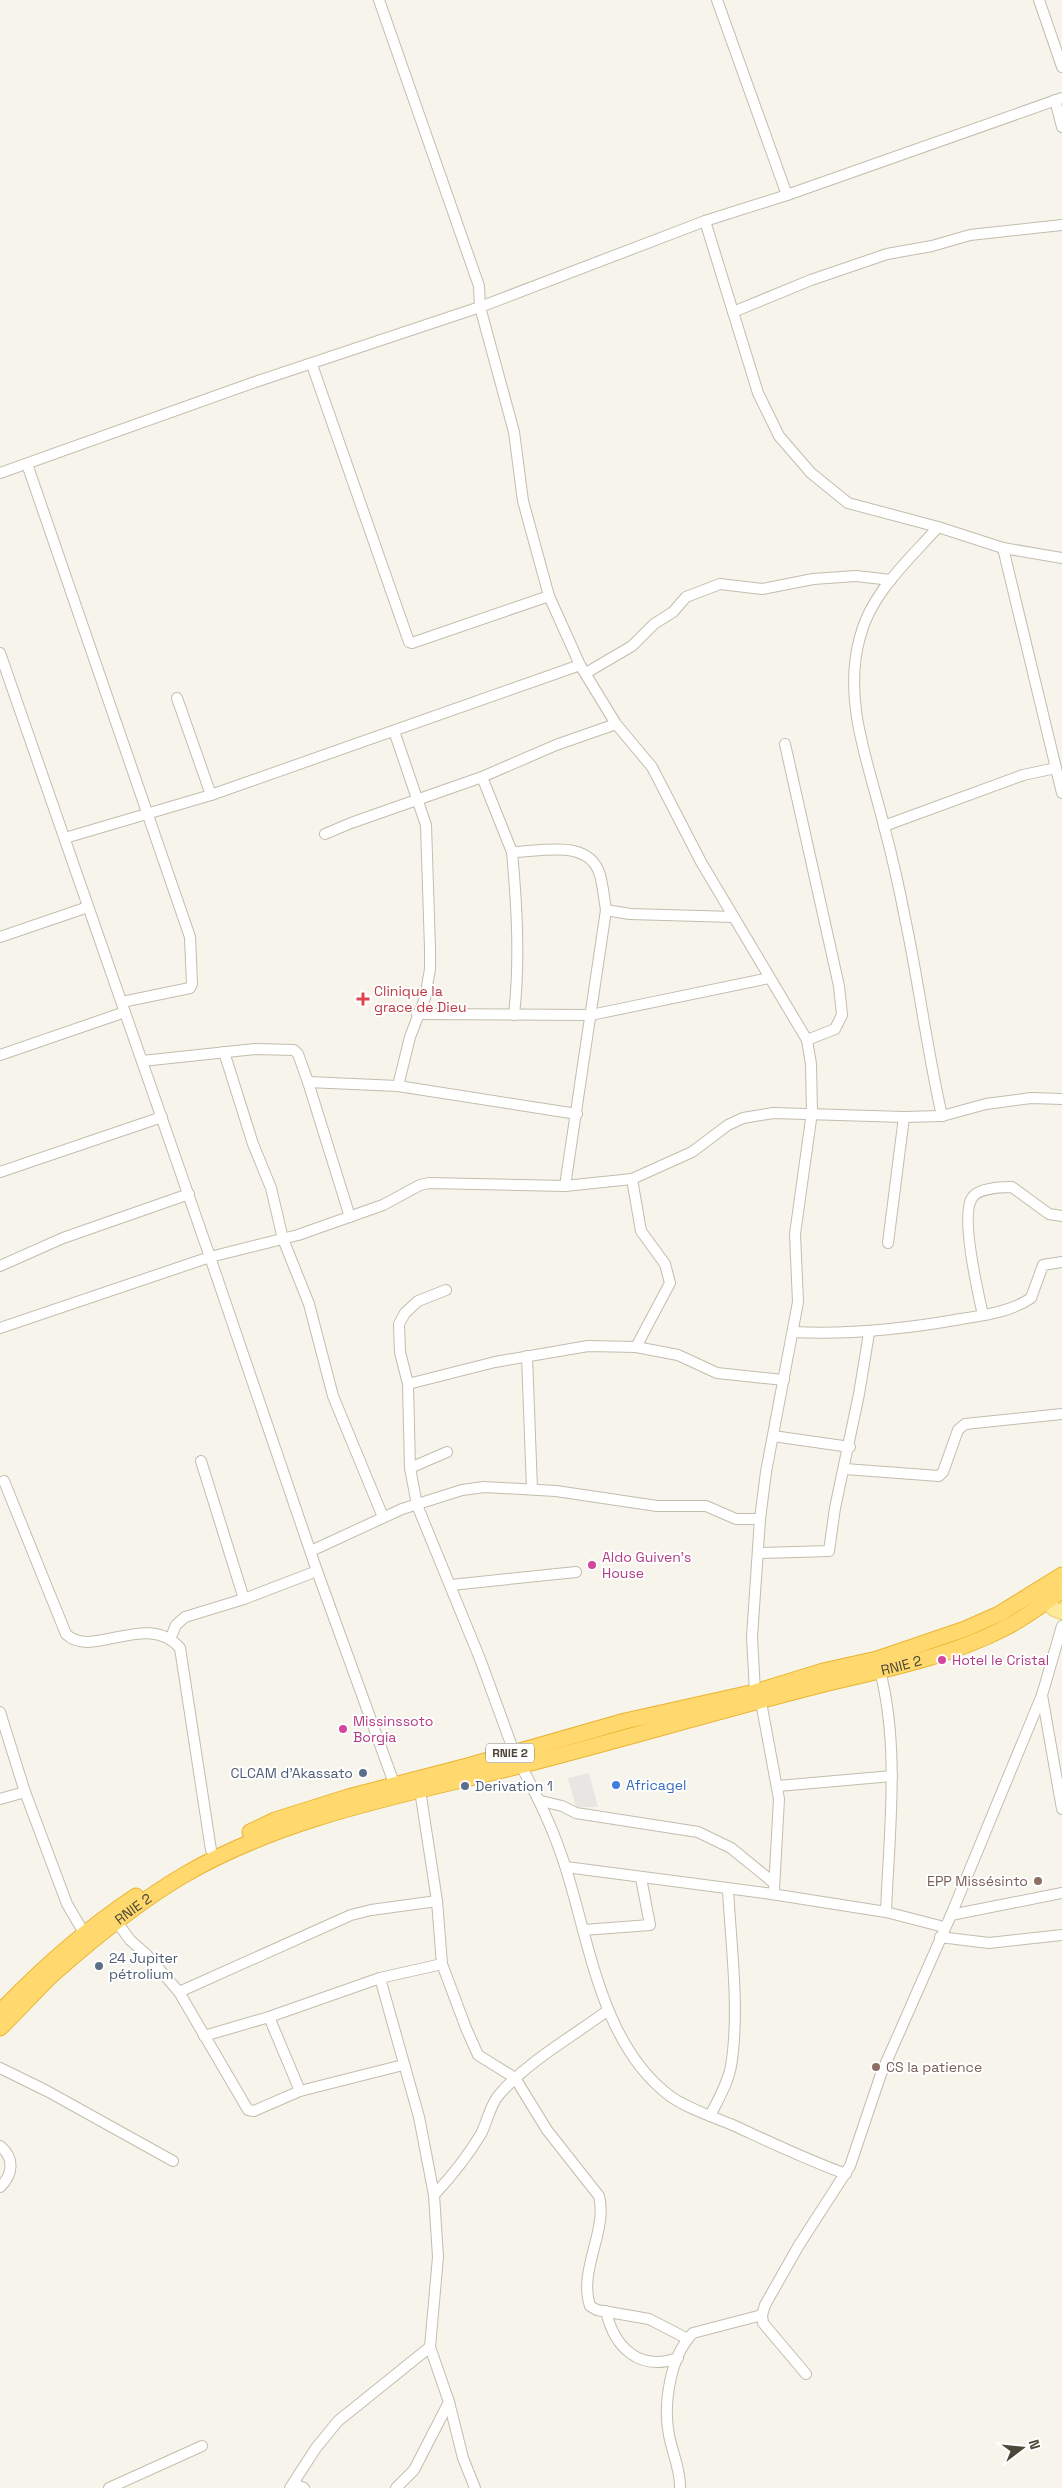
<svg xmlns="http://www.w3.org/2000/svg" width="1062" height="2488" font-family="'Space Grotesk',sans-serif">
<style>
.parking{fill:#e8e6e3}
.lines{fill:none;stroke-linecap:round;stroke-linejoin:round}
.minor-casing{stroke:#c3bdad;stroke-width:12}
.major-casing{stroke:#eece62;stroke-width:16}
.highway-casing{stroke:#eab432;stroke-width:17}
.minor{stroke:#fff;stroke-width:10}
.major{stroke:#ffea9c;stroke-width:14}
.highway{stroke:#ffd96e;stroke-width:15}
.health-dot{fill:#e0444e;stroke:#fff;stroke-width:2}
.hotel-dot{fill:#d1479c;stroke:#fff;stroke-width:2}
.service-dot{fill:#5c6f8a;stroke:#fff;stroke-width:2}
.shop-dot{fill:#3f7fe0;stroke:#fff;stroke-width:2}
.education-dot{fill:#8d6e63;stroke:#fff;stroke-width:2}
.labels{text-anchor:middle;stroke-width:4;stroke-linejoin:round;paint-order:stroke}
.shield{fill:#fff;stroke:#827e74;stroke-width:1}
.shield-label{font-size:12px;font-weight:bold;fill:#4c4638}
.health-label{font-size:14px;fill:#be3a42;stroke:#fff;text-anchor:start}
.hotel-label{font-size:14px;fill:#b23c85;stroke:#fff;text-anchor:start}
.street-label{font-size:14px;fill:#4c4638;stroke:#fff}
.service-label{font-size:14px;fill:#4e5e75;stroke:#fff;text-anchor:start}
.shop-label{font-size:14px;fill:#366cbe;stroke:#fff;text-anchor:start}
.education-label{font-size:14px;fill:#785e54;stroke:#fff;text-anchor:end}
</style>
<rect width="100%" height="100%" fill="#f7f4eb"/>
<polygon class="parking" points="589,1773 598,1807 576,1807 568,1778"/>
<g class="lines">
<defs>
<g id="minor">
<polyline points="379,0 479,286 480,307 514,432 523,501 549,596 580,665 616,724 652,767 701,862 807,1040 811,1064 812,1112 795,1234 798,1302 766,1472 760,1519 752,1637 755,1692"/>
<polyline points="717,0 787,195"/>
<polyline points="1039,0 1062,67"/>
<polyline points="1055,100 1062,127"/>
<polyline points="705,221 758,393 779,436 811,473 848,503 938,527 1003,548 1062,558"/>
<polyline points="733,312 811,280 887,254 932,246 970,235 1062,225"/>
<polyline points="312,365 409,642 412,643 549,596"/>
<polyline points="27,464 190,937 192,984 190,988 122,1002"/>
<polyline points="0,473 255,382 480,307 705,221 787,195 1062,98"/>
<path d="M938,527C908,561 871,593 860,637C842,701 869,764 884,826C892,856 899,887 905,918C919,984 927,1050 942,1116"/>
<polyline points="1003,548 1062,793"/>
<polyline points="0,653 210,1257 317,1571 395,1786"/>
<polyline points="586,673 632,646 654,624 673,612 686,597 720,584 762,589 813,579 856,576 891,580"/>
<polyline points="177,698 211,795"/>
<polyline points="394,731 426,825 430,949 430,969 425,998 410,1037 398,1086 577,1114"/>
<polyline points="785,744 839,986 842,1015 835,1029 807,1040"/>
<polyline points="482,777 556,745 616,724"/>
<polyline points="884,826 1023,775 1056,768"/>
<path d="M325,834L351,823L482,777L512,852C541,852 589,838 600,875C603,886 604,898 606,910L630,914L734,917"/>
<polyline points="65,838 211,795 580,665"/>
<path d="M512,852C517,907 520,960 514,1015"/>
<polyline points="0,937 88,907"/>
<polyline points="417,1014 591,1015 769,978"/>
<polyline points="224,1052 253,1144 271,1188 283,1239 309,1304 333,1396 383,1517"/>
<polyline points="0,1055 125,1012"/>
<polyline points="142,1061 255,1049 294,1050 298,1054 308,1082 350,1217"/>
<polyline points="308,1082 398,1086"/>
<polyline points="0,1172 162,1117"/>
<polyline points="632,1179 641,1231 665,1264 670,1283 636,1347"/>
<polyline points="565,1186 606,910"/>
<polyline points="888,1243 904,1117"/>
<polyline points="0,1266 63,1238 189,1194"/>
<polyline points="446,1290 418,1301 405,1313 399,1324 400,1352 408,1384 410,1468 417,1505 480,1659 514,1752"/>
<path d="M983,1315C978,1293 960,1215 972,1198C978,1188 1001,1187 1012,1187L1049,1214L1062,1216"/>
<polyline points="0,1328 210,1257 298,1235 383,1205 420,1185 429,1183 565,1186 632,1179 692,1152 728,1125 743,1118 773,1113 904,1117 942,1116 986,1104 1031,1098 1062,1099"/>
<path d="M793,1332C851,1335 905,1329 961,1319C984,1315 1011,1312 1031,1298L1043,1265L1062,1262"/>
<polyline points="527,1356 532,1489"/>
<polyline points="408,1384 495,1362 588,1346 636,1347 678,1355 717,1373 784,1380"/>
<polyline points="773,1436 850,1447"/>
<polyline points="201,1461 244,1599"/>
<polyline points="410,1468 447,1452"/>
<polyline points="845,1469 939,1476 943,1472 958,1430 965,1424 1062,1414"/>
<path d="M4,1481L66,1634C92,1660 147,1610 180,1648L211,1850"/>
<polyline points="311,1551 402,1509 462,1490 484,1487 556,1491 657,1506 706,1506 736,1519 760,1519"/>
<polyline points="758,1553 829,1551 835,1508 859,1394 869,1333"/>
<polyline points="451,1585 576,1572"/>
<polyline points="1062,1626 1042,1695 1062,1809"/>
<polyline points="171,1637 176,1625 185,1617 244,1599 317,1571"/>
<path d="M880,1671C900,1747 889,1834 886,1912L944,1927"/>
<polyline points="761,1702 779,1799 774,1889"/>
<polyline points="0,1712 25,1792 67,1904 87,1938"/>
<path d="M521,1766C539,1799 555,1833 566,1869C590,1945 602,2045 670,2096C688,2109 714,2117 735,2126C772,2143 807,2160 846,2174"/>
<polyline points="778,1786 892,1776"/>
<path d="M420,1790L437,1901L442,1964L466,2028L478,2055L515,2078L547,2130L599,2196C608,2231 578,2270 590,2306L597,2310L649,2319L688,2339"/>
<polyline points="0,1799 25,1792"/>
<polyline points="541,1801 562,1806 576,1813 698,1832 731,1848 774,1883"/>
<polyline points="566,1867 765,1893 886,1912"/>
<polyline points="951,1915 1062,1893"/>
<polyline points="117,1922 130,1940 146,1954 179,1992 248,2110 254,2111 300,2091 403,2065"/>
<polyline points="583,1930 650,1925 641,1878"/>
<polyline points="940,1937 989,1943 1062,1935"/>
<polyline points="380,1978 419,2117 434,2195 438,2257 430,2347 449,2402 463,2458 475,2488"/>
<polyline points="179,1992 351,1915 371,1910 437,1901"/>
<polyline points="269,2017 300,2091"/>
<polyline points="204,2036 269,2017 380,1978 442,1964"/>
<polyline points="0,2068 47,2091 173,2161"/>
<path d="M710,2116C718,2100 728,2083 731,2066C740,2012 731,1945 728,1890"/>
<path d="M0,2146C15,2158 13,2175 0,2187"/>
<path d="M434,2195C452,2176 467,2157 481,2134C487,2122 490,2106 498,2096C524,2064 573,2036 607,2011"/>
<path d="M606,2311C614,2347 639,2372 678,2358"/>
<polyline points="806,2374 763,2323 762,2315 765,2305 799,2245 850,2166 881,2074 951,1915 1042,1695"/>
<polyline points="293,2484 304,2488"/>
<polyline points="109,2488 202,2446"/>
<polyline points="290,2488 316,2448 338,2421 430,2347"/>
<polyline points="396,2488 414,2470 449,2402"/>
<path d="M680,2488C681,2471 672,2452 669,2435C663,2405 670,2356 693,2333L762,2315"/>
</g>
<polyline id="major" points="1040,1594 1054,1609 1062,1612"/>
<g id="highway">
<polyline points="250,1832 275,1820 348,1797 471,1765 625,1721 755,1692 823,1671 877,1659 965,1629 999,1614 1062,1575"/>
<path d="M0,2012C42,1968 85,1930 136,1896"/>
<path id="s1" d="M0,2028C18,2011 35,1991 53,1974C94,1938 138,1902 184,1875C287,1815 409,1794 523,1765C616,1741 708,1714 801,1690C869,1672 940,1661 1003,1629C1023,1619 1043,1604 1062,1591"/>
</g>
</defs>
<use href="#minor" class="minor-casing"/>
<use href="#major" class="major-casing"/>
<use href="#highway" class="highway-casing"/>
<use href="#minor" class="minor"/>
<use href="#major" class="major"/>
<use href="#highway" class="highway"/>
</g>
<path class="health-dot" d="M360.5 991.5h5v5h5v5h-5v5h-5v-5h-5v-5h5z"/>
<g class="hotel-dot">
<circle cx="592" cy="1565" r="5"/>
<circle cx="942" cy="1660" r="5"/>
<circle cx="343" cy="1729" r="5"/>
</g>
<g class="service-dot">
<circle cx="363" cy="1773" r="5"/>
<circle cx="465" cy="1786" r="5"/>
<circle cx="99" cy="1966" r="5"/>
</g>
<circle class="shop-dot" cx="616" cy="1785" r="5"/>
<g class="education-dot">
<circle cx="1038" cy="1881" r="5"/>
<circle cx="876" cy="2067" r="5"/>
</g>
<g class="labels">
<rect class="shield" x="486" y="1743.5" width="48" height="19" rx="4"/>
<g class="shield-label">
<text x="510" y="1757">RNIE 2</text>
</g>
<g class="health-label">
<text x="374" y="996">Clinique la<tspan x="374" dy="16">grace de Dieu</tspan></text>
</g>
<g class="hotel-label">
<text x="602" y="1562">Aldo Guiven's<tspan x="602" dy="16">House</tspan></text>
<text x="952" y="1665">Hotel le Cristal</text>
<text x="353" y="1726">Missinssoto<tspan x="353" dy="16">Borgia</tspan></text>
</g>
<g class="street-label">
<text dy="5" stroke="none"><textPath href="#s1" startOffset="989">RNIE 2</textPath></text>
<text dy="5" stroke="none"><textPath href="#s1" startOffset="179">RNIE 2</textPath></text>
</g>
<g class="service-label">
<text x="353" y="1778" text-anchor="end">CLCAM d'Akassato</text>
<text x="475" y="1791">Derivation 1</text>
<text x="109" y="1963">24 Jupiter<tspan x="109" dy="16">pétrolium</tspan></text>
</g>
<g class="shop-label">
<text x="626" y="1790">Africagel</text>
</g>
<g class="education-label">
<text x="1028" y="1886">EPP Missésinto</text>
<text x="886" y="2072" text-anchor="start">CS la patience</text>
</g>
</g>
<g transform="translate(1022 2448) rotate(74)" stroke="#ffffff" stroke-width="4" paint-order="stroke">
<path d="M0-4L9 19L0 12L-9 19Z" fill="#4c4638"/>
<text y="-8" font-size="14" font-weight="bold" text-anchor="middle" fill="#4c4638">N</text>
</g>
</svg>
